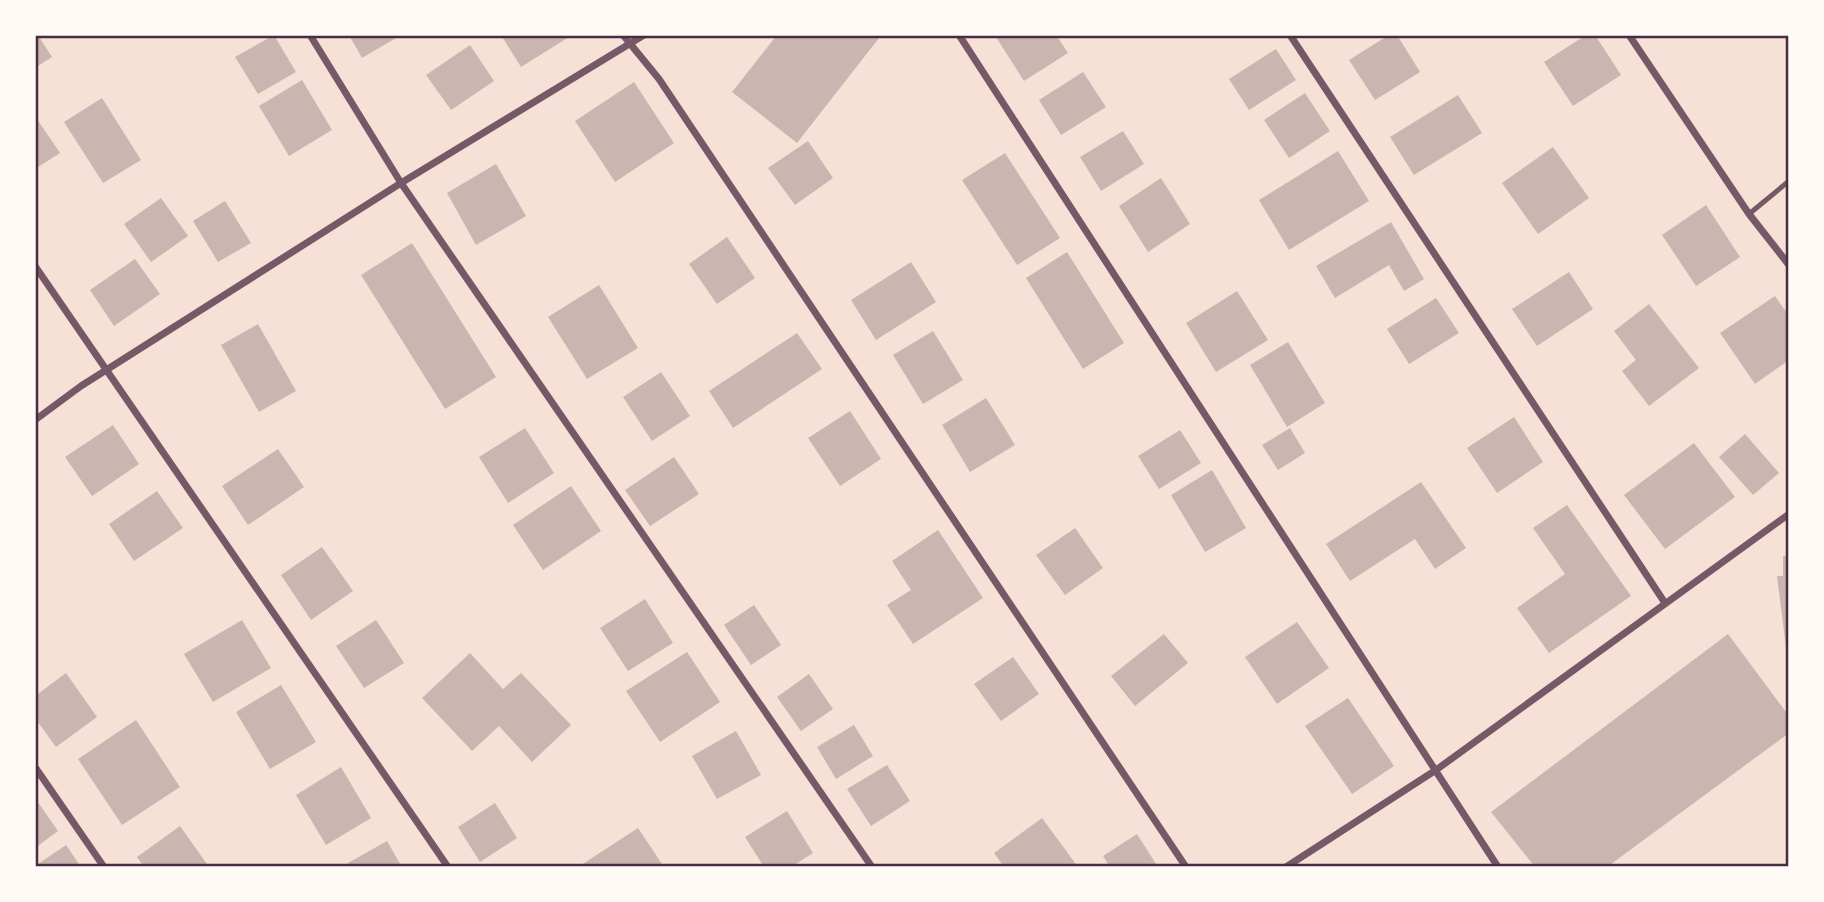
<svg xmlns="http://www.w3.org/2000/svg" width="1824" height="902" font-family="Manrope,sans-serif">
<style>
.building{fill:#ccb4b1}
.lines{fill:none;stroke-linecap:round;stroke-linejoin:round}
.service{stroke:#755966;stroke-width:5}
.minor{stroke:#755966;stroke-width:7}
.neatline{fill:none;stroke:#4a2c40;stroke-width:2.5}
</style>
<rect width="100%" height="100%" fill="#f7e1d7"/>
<g class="building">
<polygon points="35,35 38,35 52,57 35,68"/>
<polygon points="274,35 296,72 258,94 235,57"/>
<polygon points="349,35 401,35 362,58"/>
<polygon points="501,35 568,35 569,37 521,67"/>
<polygon points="777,35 875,35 879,38 797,143 732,92"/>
<polygon points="1000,35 1056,35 1068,53 1024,81 996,37"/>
<polygon points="1389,35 1397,35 1420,72 1375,100 1349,60"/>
<polygon points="1586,35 1595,35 1621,75 1573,106 1544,62"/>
<polygon points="470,45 494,81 451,110 426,75"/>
<polygon points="1276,49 1296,80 1249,110 1229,79"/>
<polygon points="1083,72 1106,107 1061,135 1039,100"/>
<polygon points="302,80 332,130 289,156 259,106"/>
<polygon points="634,82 674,143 615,182 575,121"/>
<polygon points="1305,93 1330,131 1289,158 1264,120"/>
<polygon points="1458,95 1482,133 1414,175 1390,137"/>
<polygon points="102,98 141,160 103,183 64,122"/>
<polygon points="35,116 60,153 35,169"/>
<polygon points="1123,131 1144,164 1101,191 1080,157"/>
<polygon points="808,141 833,178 795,205 768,168"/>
<polygon points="1553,147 1589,198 1538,234 1502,183"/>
<polygon points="1338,151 1369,201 1289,250 1259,200"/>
<polygon points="1005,153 1060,238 1017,265 962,180"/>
<polygon points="496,164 526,216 476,245 447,193"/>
<polygon points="1161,178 1190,224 1148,252 1119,206"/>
<polygon points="161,198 188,236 151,262 124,224"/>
<polygon points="225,201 251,243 218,262 193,221"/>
<polygon points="1706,205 1740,257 1696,286 1662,235"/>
<polygon points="1391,222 1424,279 1404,291 1389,265 1335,298 1316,266"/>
<polygon points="727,237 755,278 717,304 689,264"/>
<polygon points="412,243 496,377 445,409 361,275"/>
<polygon points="1067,252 1124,343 1083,369 1026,278"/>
<polygon points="135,259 160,294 114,326 90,290"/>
<polygon points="911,262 936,302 876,340 851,300"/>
<polygon points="1569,272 1593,309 1537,346 1512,309"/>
<polygon points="599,285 638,348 587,379 548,317"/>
<polygon points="1237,291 1268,340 1216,372 1186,323"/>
<polygon points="1775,296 1789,316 1789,360 1755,384 1720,333"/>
<polygon points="1436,298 1459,333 1409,364 1387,329"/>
<polygon points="1649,304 1699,368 1649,406 1622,371 1636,360 1614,331"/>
<polygon points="258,324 296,391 259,412 221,345"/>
<polygon points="933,331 963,380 923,404 893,355"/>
<polygon points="797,333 822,369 733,428 709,391"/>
<polygon points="1288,342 1325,403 1287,427 1250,365"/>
<polygon points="661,372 690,416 652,441 623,397"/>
<polygon points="986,398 1015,445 970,472 942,425"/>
<polygon points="850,411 881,459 840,486 808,438"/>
<polygon points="1514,417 1543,462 1497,493 1467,448"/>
<polygon points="113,425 139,464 92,496 65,457"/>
<polygon points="525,428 554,473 508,503 479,457"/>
<polygon points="1290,428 1305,453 1278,470 1262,445"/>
<polygon points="1180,430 1201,463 1159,489 1138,456"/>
<polygon points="1745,434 1779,473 1753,495 1719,457"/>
<polygon points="1694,443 1735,497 1665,549 1624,495"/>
<polygon points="278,449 304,487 248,525 222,486"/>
<polygon points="674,457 699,494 650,526 625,490"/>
<polygon points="1212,470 1246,528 1205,552 1171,495"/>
<polygon points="1421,482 1466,548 1435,569 1415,539 1350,581 1326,544"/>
<polygon points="571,486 601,531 543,570 513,525"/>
<polygon points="157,491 183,528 134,561 109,524"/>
<polygon points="1567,505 1631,596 1549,653 1517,608 1565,574 1533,528"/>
<polygon points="1075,528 1103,568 1065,595 1036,555"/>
<polygon points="938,530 983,598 913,644 887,605 911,590 892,561"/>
<polygon points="322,547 353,591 311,620 281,575"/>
<polygon points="1789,555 1789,647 1786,648 1777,576 1783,576 1783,556"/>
<polygon points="645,599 673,643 628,671 600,628"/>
<polygon points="754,605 781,645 751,665 724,625"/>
<polygon points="242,620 271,668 213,702 184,654"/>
<polygon points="376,620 404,663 364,688 336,646"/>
<polygon points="1297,622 1329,668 1277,704 1245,657"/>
<polygon points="1164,634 1188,663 1135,706 1111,676"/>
<polygon points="1728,634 1789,716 1789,733 1607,867 1535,867 1491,812"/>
<polygon points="687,652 720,702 660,742 626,691"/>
<polygon points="470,653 503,689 521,673 571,725 532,762 499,726 472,751 422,698"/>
<polygon points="1013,657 1039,694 1001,721 974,684"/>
<polygon points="66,673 97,717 56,747 35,718 35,696"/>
<polygon points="809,674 833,709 801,731 777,697"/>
<polygon points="281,685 316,742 270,769 236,712"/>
<polygon points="1348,698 1394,766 1352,794 1305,726"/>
<polygon points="136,720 180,787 122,825 78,759"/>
<polygon points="854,725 873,756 836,779 817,747"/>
<polygon points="736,731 761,775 717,799 692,756"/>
<polygon points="887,765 910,801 871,826 847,789"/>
<polygon points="341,767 371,818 326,845 296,795"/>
<polygon points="35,798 58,831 35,848"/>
<polygon points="495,803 517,838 480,862 458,827"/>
<polygon points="787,811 813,853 791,867 764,867 745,837"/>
<polygon points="1042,818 1078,867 1004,867 994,853"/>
<polygon points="180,826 209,867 144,867 137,857"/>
<polygon points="638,828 664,867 578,867"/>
<polygon points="1137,834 1158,867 1110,867 1103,856"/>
<polygon points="387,841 402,867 350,867 348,863"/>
<polygon points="66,845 81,867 35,867 35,866"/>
</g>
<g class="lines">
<polyline class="service" points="1749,214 1789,181"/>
<g class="minor">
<polyline points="310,35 401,183 872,867"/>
<polyline points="623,35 659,79 1186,867"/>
<polyline points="959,35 1498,867"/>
<polyline points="1290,35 1665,603"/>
<polyline points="1629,35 1749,214 1789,265"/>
<polyline points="35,266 448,867"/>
<polyline points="35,420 81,386 401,183 644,35"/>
<polyline points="35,767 104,867"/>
<polyline points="1286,867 1436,770 1789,514"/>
</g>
</g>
<rect width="1824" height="902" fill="none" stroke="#fffaf5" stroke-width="74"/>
<rect x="37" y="37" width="1750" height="828" class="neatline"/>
</svg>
